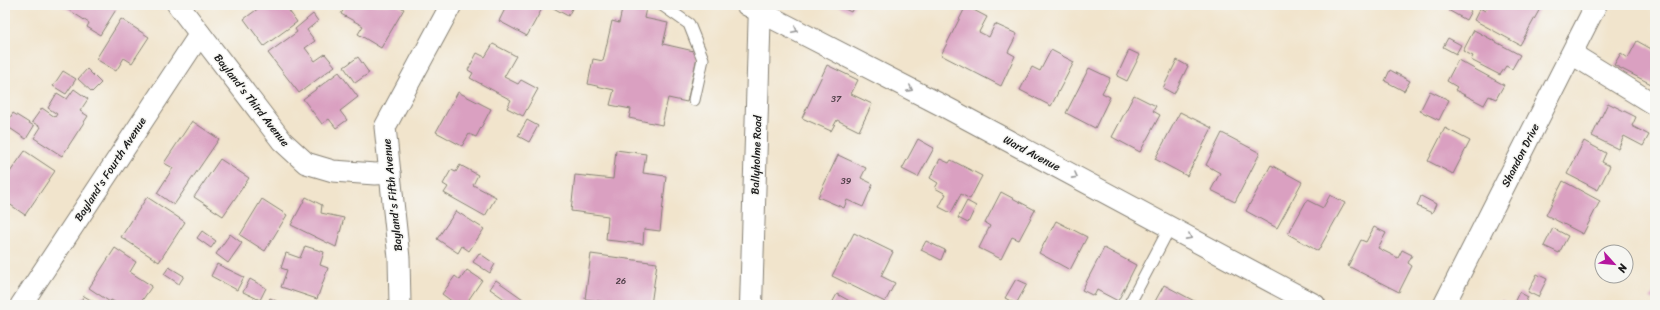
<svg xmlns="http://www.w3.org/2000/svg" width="1660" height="310" font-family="Sriracha,sans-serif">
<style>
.building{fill:#daa0c1}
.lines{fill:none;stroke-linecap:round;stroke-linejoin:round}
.service-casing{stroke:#868074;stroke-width:13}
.minor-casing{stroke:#868074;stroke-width:23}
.secondary-casing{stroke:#868074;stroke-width:24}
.service{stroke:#fff;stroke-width:11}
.minor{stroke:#fff;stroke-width:21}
.secondary{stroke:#fff;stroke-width:22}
.oneway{stroke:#999}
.labels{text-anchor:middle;stroke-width:3;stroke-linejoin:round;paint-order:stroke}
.number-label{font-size:9px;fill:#4c3d45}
.street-label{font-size:11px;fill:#1c1c1c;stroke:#f6f6f2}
</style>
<rect width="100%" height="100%" fill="#f6f6f2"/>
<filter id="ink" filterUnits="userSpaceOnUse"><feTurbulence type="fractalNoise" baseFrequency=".025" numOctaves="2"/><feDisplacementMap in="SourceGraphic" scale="8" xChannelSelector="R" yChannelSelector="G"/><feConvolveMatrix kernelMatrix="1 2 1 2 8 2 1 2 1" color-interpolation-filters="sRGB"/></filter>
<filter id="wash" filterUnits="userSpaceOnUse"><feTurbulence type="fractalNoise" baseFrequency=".012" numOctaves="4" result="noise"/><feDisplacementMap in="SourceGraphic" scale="16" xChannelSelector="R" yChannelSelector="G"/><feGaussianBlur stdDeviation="0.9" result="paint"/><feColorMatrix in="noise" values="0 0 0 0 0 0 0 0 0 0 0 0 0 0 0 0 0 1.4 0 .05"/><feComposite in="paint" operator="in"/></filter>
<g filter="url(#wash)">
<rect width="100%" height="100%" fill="#f1e4cc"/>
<g id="blocks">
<g class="building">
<polygon points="61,5 119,5 100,35 87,27 89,23"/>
<polygon points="263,5 285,5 297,22 264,46 244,19"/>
<polygon points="346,5 397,5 404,9 381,48 358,34 363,26 341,14"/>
<polygon points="507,5 544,5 527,36 499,21"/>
<polygon points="548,5 574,5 568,16"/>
<polygon points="623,5 634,5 646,8 644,18 668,23 663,44 698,52 687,102 668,98 662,125 629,118 631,109 610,105 614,90 588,84 593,59 603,61 612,21 619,23"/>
<polygon points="837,5 855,5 851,12"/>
<polygon points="1451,5 1459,5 1471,11 1466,20 1448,10"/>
<polygon points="1488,5 1542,5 1520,45 1474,20 1480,8 1485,11"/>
<polygon points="966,6 987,17 979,32 989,37 995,24 1017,34 1008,52 1015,56 1001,86 941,55"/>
<polygon points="313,14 318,21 307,30 315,41 305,48 315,61 325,54 335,66 299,93 268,53 297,32 295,29"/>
<polygon points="121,19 149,37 132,63 124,58 116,71 96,59"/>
<polygon points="1474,30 1520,55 1512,69 1506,66 1500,75 1471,60 1473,56 1463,51"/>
<polygon points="1448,38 1461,45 1456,54 1443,47"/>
<polygon points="1637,41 1655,51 1655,86 1614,65 1621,53 1628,58"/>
<polygon points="493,44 516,56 504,77 518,84 521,80 538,89 523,116 507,108 511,100 470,78 473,73 468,70 477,53 485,57"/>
<polygon points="1051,50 1074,62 1051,106 1020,90 1032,67 1040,71"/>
<polygon points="1129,50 1140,55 1127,81 1117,76"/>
<polygon points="358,57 369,73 355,83 344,67"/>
<polygon points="1177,60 1188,66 1174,94 1163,88"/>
<polygon points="1458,60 1504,85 1496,99 1489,96 1484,105 1455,90 1457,87 1447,81"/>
<polygon points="827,65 858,80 851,94 872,104 859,131 837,120 831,131 802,118"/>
<polygon points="1089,68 1110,78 1102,93 1110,97 1095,128 1066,113"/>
<polygon points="87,69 101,83 92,92 78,79"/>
<polygon points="1390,70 1410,81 1404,91 1385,81"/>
<polygon points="63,71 76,79 66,94 53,86"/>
<polygon points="339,72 358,97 340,111 347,120 336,128 329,119 322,124 303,99"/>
<polygon points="74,89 88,99 80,111 88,116 62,156 34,138 41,127 32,122 42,108 55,117 57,114 48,108 57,93 67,99"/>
<polygon points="1430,91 1449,100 1439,120 1420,111"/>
<polygon points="458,92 491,109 476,137 469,134 462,146 436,132"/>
<polygon points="1134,95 1156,106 1153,111 1160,115 1140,152 1112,137"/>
<polygon points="1608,103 1636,117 1632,126 1649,135 1643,146 1624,136 1618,149 1592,136"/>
<polygon points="1180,112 1212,128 1187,176 1155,159"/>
<polygon points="13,113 34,126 26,139 8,127 5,131 5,126"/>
<polygon points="527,120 538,126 529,142 518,136"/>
<polygon points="192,121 219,139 174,205 157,193 173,168 164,163"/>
<polygon points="1445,128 1470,141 1453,174 1428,161"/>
<polygon points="1222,133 1260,153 1235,202 1211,190 1220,173 1206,165"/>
<polygon points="918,139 934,148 918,177 902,169"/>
<polygon points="1584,141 1606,153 1602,162 1610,166 1598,190 1567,174"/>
<polygon points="616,150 646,154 643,173 666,176 660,231 644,229 643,244 606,240 608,216 571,211 575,175 613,179"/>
<polygon points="25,151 55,171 25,215 5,201 5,172 7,170 10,172"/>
<polygon points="838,155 866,168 861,178 873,184 863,207 847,200 844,208 818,197"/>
<polygon points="220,159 249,178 223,216 194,197"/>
<polygon points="940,159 949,163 951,160 982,176 970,199 961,194 951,213 939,207 946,194 935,188 938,183 930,178"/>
<polygon points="460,165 478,175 473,185 496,197 485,216 444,193 448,187 443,184 451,170 456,172"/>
<polygon points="1271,165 1302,182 1277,228 1246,211"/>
<polygon points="1563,181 1600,201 1583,234 1546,215"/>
<polygon points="1001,192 1035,210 1019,240 1012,237 1001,259 979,248 990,226 985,223"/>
<polygon points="1330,195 1345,203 1318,251 1288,234 1307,200 1323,208"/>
<polygon points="1421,196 1436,204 1432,213 1417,206"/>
<polygon points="147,197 185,222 159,262 121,237"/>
<polygon points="306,197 322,205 321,213 344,218 336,247 291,225"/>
<polygon points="262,199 287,215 265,251 240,235"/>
<polygon points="967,201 976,206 968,223 958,218"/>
<polygon points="456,211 484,229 469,251 462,246 458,253 437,239"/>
<polygon points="1056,221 1087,237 1070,270 1039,253"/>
<polygon points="1374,227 1386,233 1378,248 1398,258 1402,250 1412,255 1408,263 1412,266 1399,292 1348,266 1361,240 1366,242"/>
<polygon points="1553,228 1568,236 1559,253 1544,246"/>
<polygon points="202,231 216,241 211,248 197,238"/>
<polygon points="854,233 893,252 881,276 895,283 885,302 832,276"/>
<polygon points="230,234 242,243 228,263 216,254"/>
<polygon points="926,241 945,250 941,260 921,250"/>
<polygon points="305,246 324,252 320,265 328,268 317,299 281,287 287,270 281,268 286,253 300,258"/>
<polygon points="115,248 136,262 130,272 152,286 139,305 134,305 128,301 125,305 120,305 111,300 110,302 89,288"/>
<polygon points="1104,248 1136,265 1118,301 1097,290 1094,296 1082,290"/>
<polygon points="479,253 495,264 490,273 473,262"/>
<polygon points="591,254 657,263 651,305 627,305 585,299"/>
<polygon points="217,264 244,277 237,290 211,276"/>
<polygon points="169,267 184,276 179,284 164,274"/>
<polygon points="467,270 482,280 465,305 457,305 442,294 455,276 460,280"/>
<polygon points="1537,274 1547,279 1538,297 1528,292"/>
<polygon points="250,279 266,288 260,300 243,292"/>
<polygon points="1016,279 1027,284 1016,304 1005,298"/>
<polygon points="496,280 523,299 519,305 513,305 490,289"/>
<polygon points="1164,285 1198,303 1197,305 1153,305"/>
<polygon points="1655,290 1655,300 1650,298"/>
<polygon points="1519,292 1528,297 1524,305 1513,305"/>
<polygon points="837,294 857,305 831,305"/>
<polygon points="84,296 99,305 78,305"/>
<polygon points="270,298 284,305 266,305"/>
<polygon points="1502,300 1510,305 1499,305"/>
</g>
</g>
</g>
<g filter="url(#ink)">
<use href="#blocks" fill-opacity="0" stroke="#868074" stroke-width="1"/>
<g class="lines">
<defs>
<g id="service">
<polyline points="662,5 689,24 703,59 694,100"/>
<polyline points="1129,305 1170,227"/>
</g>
<g id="minor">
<polyline points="178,5 282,141 306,163 333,171 375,174 390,173"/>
<polyline points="747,5 949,109 1315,305"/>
<polyline points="1572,54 1655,105"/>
<polyline points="21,305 200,34"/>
<polyline points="400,305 399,258 385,127 451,5"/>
<polyline points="1444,305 1596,5"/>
</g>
<polyline id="secondary" points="751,305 760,5"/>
</defs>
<use href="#service" class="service-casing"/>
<use href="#minor" class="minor-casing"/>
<use href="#secondary" class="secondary-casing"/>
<use href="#service" class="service"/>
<use href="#minor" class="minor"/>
<use href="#secondary" class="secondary"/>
</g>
<defs><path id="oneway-chevron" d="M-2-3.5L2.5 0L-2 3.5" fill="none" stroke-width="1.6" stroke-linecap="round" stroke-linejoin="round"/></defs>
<g class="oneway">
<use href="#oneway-chevron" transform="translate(795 30) rotate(27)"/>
<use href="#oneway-chevron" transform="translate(910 89) rotate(27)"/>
<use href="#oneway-chevron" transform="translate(1075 176) rotate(28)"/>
<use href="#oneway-chevron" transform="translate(1189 237) rotate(28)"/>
</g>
</g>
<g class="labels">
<g class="number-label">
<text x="836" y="102">37</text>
<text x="846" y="184">39</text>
<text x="621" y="284">26</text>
</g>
<g class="street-label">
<text transform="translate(252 100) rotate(52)" y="4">Bayland's Third Avenue</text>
<text transform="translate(1032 153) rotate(28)" y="4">Ward Avenue</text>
<text transform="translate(756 155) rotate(-88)" y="4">Ballyholme Road</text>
<text transform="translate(1520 155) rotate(-63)" y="4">Shandon Drive</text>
<text transform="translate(110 169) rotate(-57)" y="4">Bayland's Fourth Avenue</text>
<text transform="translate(392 195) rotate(-96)" y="4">Bayland's Fifth Avenue</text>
</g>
</g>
<rect width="1660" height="310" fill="none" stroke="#f6f6f2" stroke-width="20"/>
<g transform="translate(1614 264) rotate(117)"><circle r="19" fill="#f6f6f2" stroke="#9f9f9c"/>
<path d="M0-3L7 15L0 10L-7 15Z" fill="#b5179e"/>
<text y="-6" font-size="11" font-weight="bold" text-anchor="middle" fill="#1c1c1c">N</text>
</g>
</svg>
